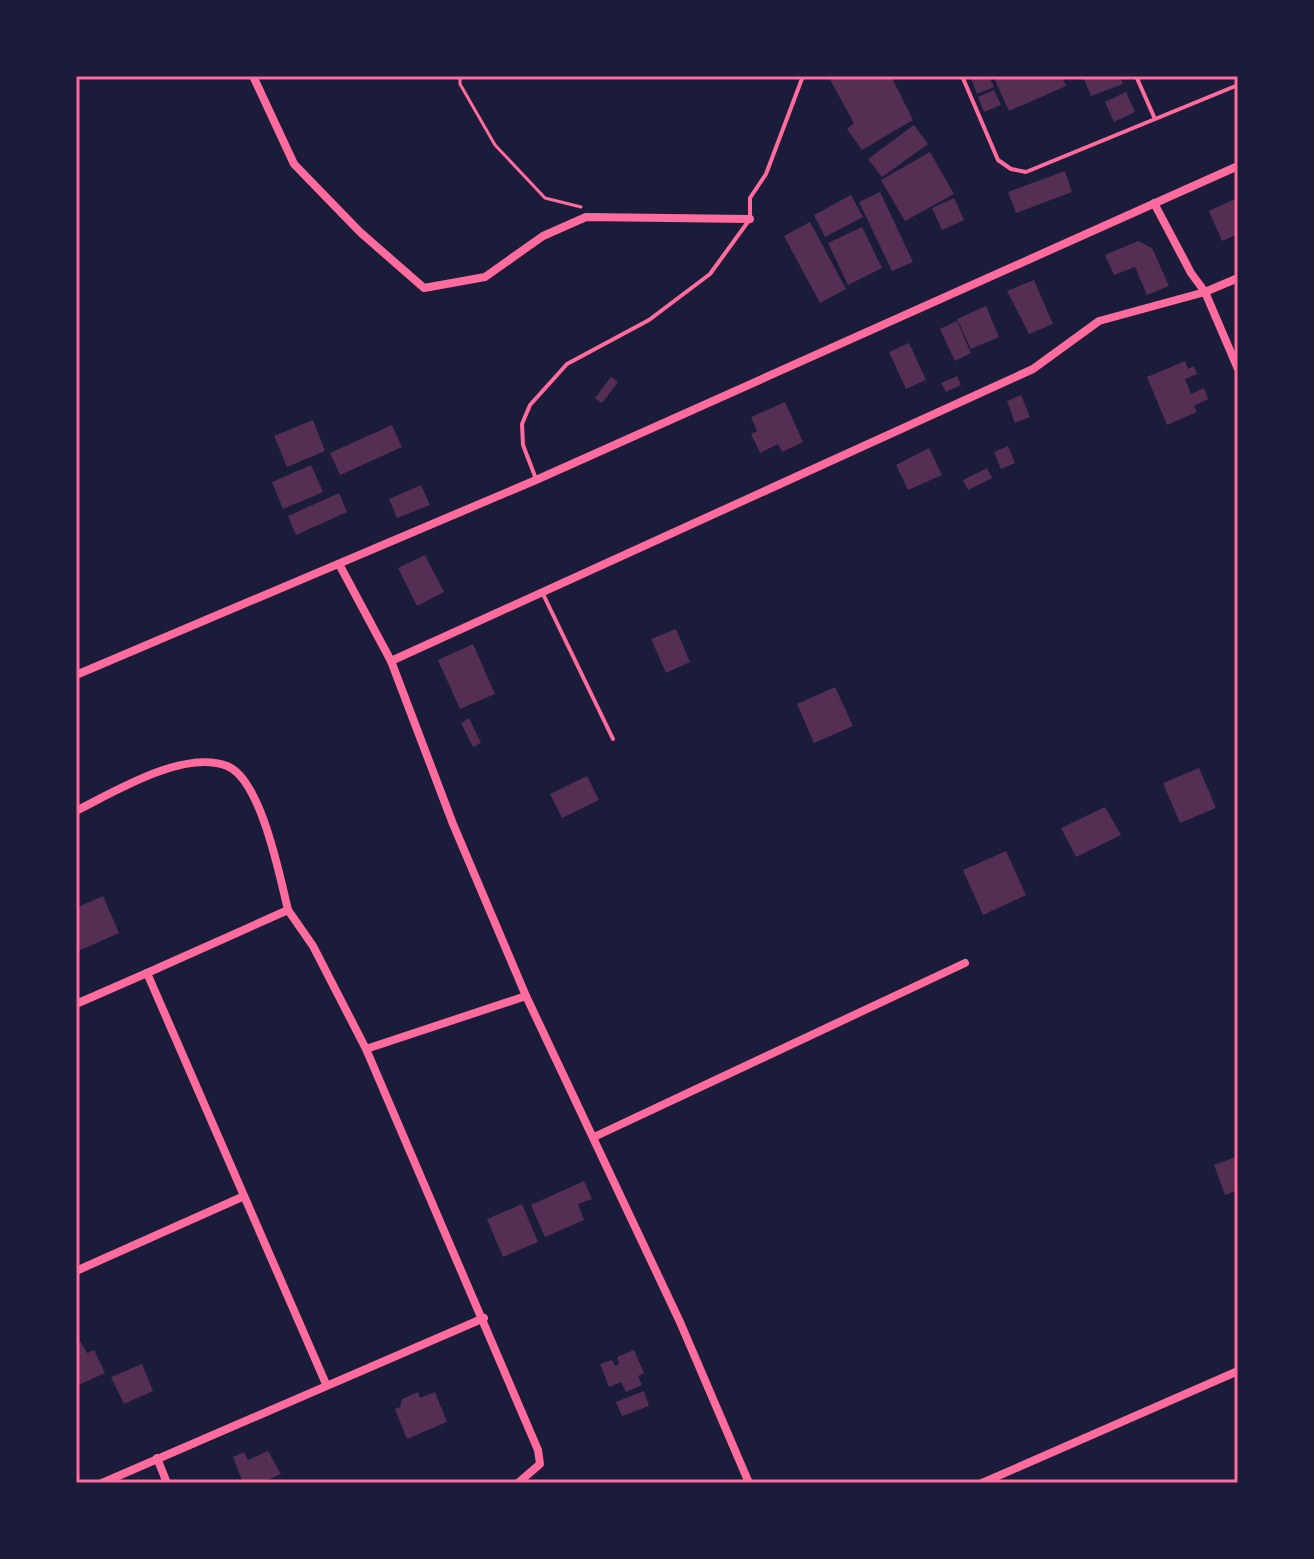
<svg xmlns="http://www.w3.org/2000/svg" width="1314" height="1559" font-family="'Exo 2',sans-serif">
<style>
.building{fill:#542f53}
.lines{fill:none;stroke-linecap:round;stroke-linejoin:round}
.path{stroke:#ff6b9d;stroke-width:3}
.service{stroke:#ff6b9d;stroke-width:4}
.minor{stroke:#ff6b9d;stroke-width:8}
.neatline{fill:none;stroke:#ff6b9d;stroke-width:3}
</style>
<rect width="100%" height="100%" fill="#1b1b3a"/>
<g class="building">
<polygon points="828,76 891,76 913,120 862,150 847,129 854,123"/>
<polygon points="970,76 989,76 994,87 977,94"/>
<polygon points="993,76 1062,76 1066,86 1009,111"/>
<polygon points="1083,76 1120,76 1123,84 1091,96"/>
<polygon points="994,90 1001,105 984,112 978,97"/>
<polygon points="1126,92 1135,112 1114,122 1105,102"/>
<polygon points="914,125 928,144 882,177 868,159"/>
<polygon points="930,152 954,194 905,221 881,180"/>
<polygon points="1065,171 1072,192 1016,213 1008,192"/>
<polygon points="880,192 913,262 892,271 859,202"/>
<polygon points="851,195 863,217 825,237 814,215"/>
<polygon points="954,198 964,220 942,230 932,208"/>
<polygon points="1237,198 1238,234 1222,241 1209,211"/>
<polygon points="810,222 846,289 820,303 784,236"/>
<polygon points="862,227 882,268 848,285 828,243"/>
<polygon points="1138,241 1152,248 1169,286 1147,295 1135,267 1114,275 1105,255"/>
<polygon points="1034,280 1053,324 1029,334 1007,291"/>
<polygon points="986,306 999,337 971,349 957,319"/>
<polygon points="957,321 971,353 955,361 940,329"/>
<polygon points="909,343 926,380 906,389 889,352"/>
<polygon points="1185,361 1188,369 1194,366 1197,374 1185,379 1191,394 1204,388 1208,399 1194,406 1197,412 1167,425 1147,377"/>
<polygon points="957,376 961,385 946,392 941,383"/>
<polygon points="611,377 618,382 602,403 595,398"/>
<polygon points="1021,395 1030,417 1015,423 1007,401"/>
<polygon points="785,402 803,442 782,452 778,444 760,453 751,434 757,431 751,417"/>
<polygon points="313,420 325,451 287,467 274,436"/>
<polygon points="392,425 402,447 340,475 330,453"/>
<polygon points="1008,446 1015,463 1001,469 994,452"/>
<polygon points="929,448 942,475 908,490 896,465"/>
<polygon points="311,465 323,492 283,509 272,482"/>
<polygon points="987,468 992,478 968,490 963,480"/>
<polygon points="421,485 430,505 397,518 389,499"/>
<polygon points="339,493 347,512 296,535 288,516"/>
<polygon points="425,555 444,592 417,606 398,568"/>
<polygon points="676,629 690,662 666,673 651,639"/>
<polygon points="473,644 495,694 460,709 438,660"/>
<polygon points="835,687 853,726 814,743 797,704"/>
<polygon points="469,718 481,743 473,747 461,723"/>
<polygon points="1199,768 1216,808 1180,823 1163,783"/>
<polygon points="587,776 599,800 562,818 550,794"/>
<polygon points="1105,807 1121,835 1076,857 1061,828"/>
<polygon points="1006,851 1026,895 983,915 963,870"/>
<polygon points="103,896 119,933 76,952 76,908"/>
<polygon points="1238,1156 1238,1190 1225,1195 1214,1165"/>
<polygon points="584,1181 592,1199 578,1204 584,1220 545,1237 531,1205"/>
<polygon points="522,1204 538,1242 503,1257 487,1219"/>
<polygon points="81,1342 87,1353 94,1350 105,1373 76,1386 76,1344"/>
<polygon points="634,1350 644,1373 638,1376 642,1385 626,1392 621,1382 609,1387 600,1364 612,1360 615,1366 619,1364 617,1357"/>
<polygon points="142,1364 153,1391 124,1404 111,1377"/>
<polygon points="644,1391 649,1406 622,1416 616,1402"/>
<polygon points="418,1392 420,1398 435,1392 447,1422 407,1439 395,1409 400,1407 402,1399"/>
<polygon points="268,1451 281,1474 261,1483 243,1483 233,1457 244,1452 248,1460"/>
</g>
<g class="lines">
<polyline class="path" points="460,76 460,84 495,145 545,198 581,207"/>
<g class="service">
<polyline points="962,76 998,160 1011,169 1026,172 1238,85"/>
<polyline points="1136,76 1155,119"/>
<polyline points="536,479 523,445 522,424 530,405 567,364 649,320 710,274 750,219 750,198 766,174 803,76"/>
<polyline points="543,594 613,739"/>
</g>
<g class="minor">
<polyline points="253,76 294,164 360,232 424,288 485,277 543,236 586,217 750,219"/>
<polyline points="1154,203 1191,273 1205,292 1238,369"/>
<polyline points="339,564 391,661 1033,369 1099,321 1205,292 1238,278"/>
<polyline points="391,661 453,824 526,996 680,1322 749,1483"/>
<polyline points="76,675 536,480 1238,166"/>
<path d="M76,811C114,792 184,749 227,766C261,779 280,877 288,910"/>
<polyline points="76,1004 147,973"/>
<polyline points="366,1049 526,996"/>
<polyline points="594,1137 965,963"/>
<polyline points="76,1271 242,1197"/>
<polyline points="326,1384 147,973 288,910 313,946 366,1049 538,1450 540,1464 518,1483"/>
<polyline points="157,1458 167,1483"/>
<polyline points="102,1483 484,1318"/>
<polyline points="982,1483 1238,1371"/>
</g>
</g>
<rect width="1314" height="1559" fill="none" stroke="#1b1b3a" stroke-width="156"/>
<rect x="78" y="78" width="1158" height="1403" class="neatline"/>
</svg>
